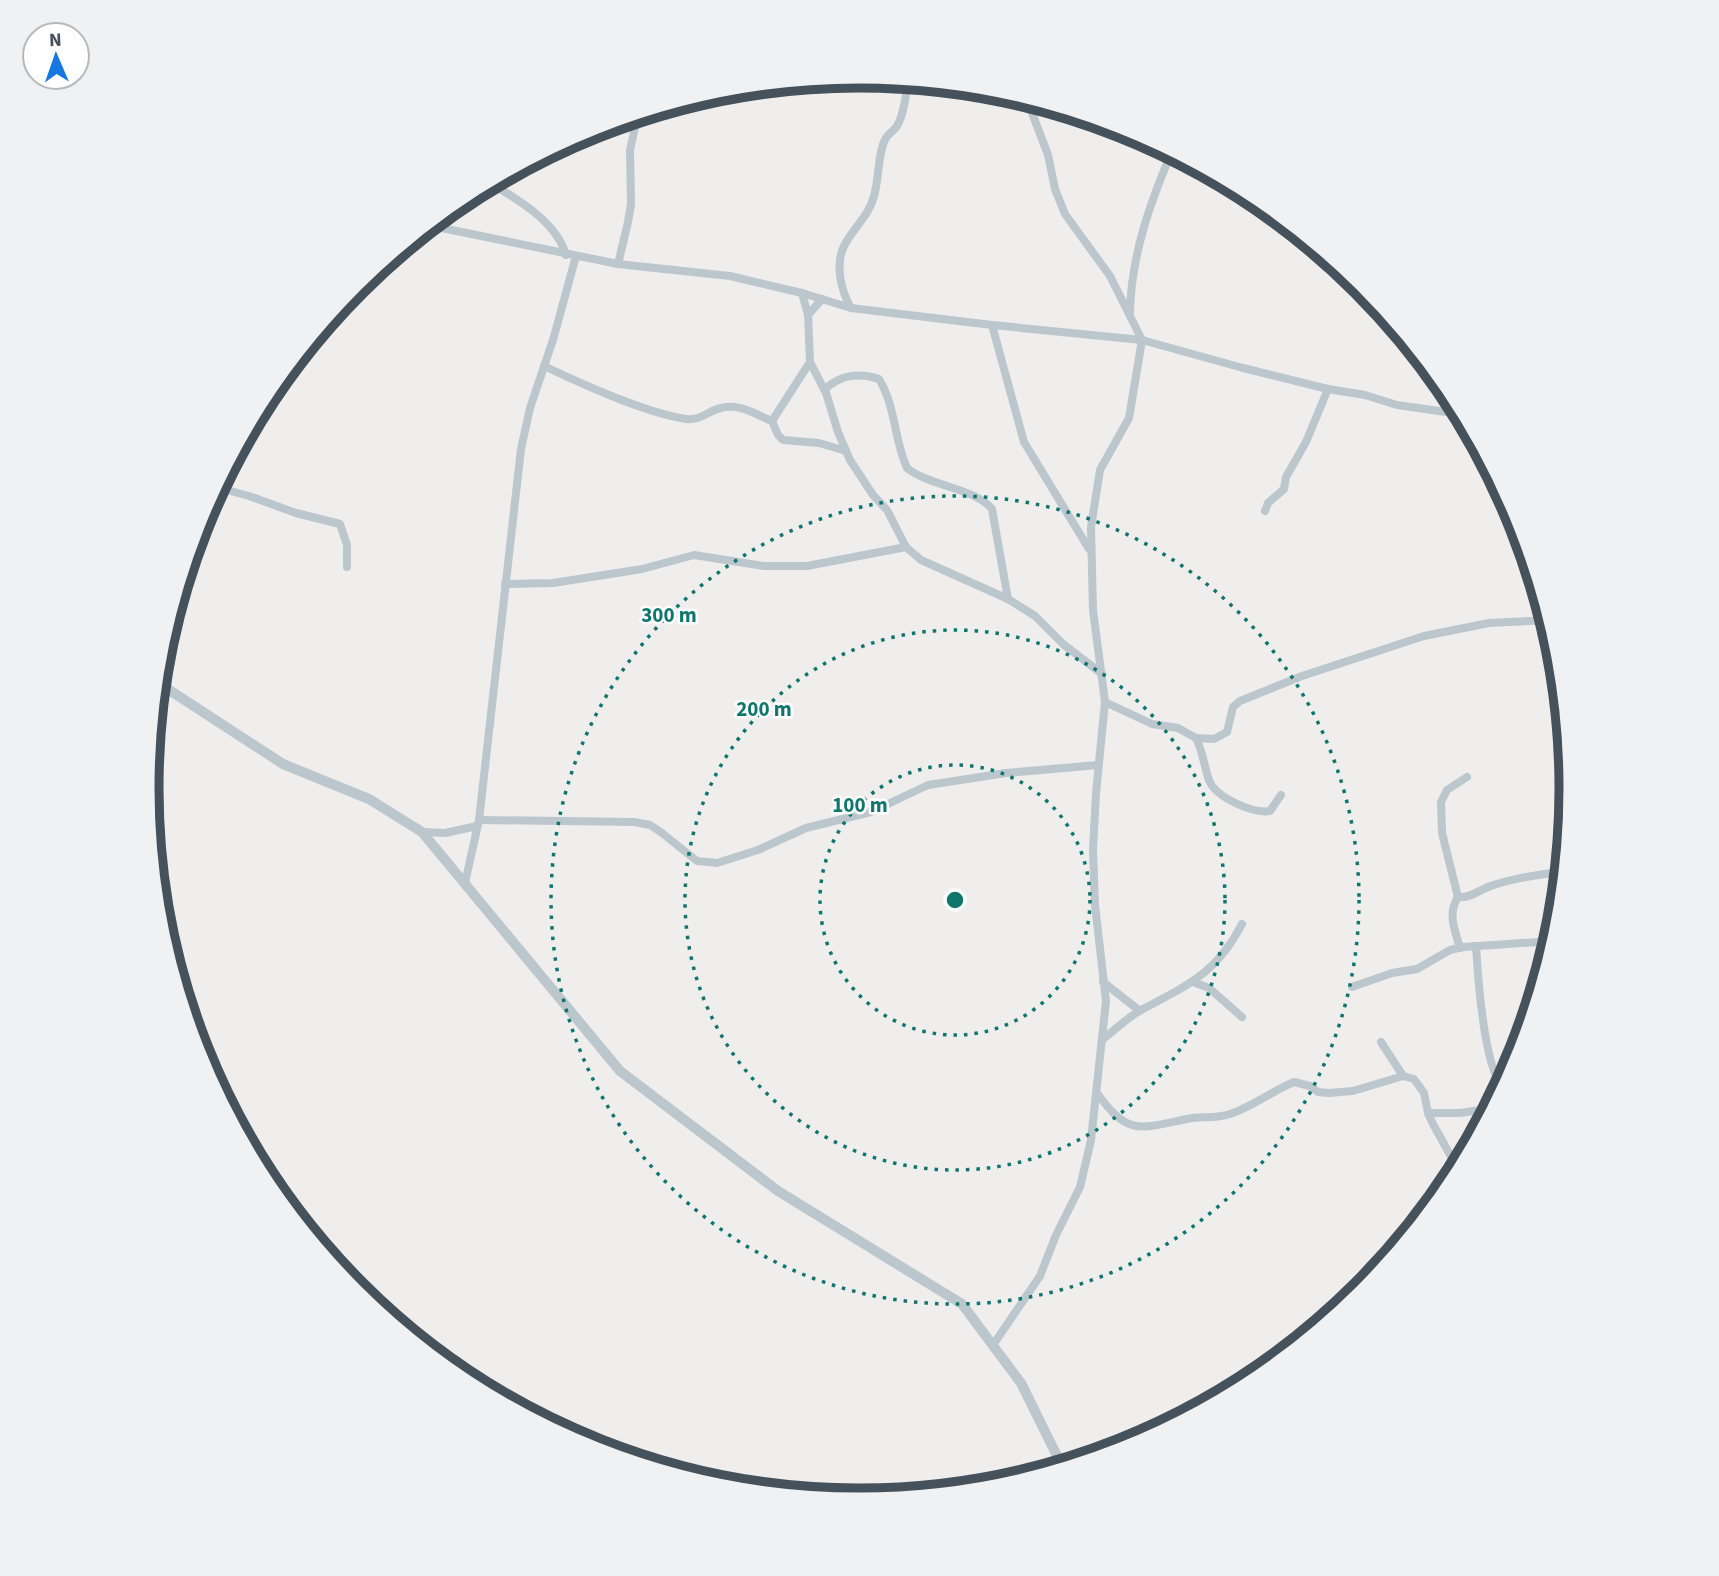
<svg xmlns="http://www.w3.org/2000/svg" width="1719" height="1576" font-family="'Source Sans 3',sans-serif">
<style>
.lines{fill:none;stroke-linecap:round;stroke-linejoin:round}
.minor{stroke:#bbc6cd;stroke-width:8}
.tertiary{stroke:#bbc6cd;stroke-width:10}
.ring{fill:none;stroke:#0f766e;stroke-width:3.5;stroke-dasharray:3.5 7}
.rim{fill:none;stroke:#45525b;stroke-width:9}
.centre{fill:#0f766e;stroke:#fff;stroke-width:3.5}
.ring-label{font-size:21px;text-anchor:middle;font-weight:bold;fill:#0f766e;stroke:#fff;stroke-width:5;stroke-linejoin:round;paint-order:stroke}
</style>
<rect width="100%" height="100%" fill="#f0eded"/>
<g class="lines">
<g class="minor">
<path d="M489,182C518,200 556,221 566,255"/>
<polyline points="427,225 618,264 730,276 802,293 851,308 992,325 1142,340 1243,368 1328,389 1365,395 1397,405 1446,412 1462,411"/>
<polyline points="618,264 628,222 631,204 630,150 638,114"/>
<polyline points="802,293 808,315 810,362 826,393 838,432 850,460 873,495 887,510 906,547 921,560 1008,599 1035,616 1063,644 1102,674"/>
<path d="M851,308C841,291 835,265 844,246C853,228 869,216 874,196C879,180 878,150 886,138C889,133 894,131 897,126C903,116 908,91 906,80"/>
<path d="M1130,313C1131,256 1150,203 1172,151"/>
<polyline points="808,315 822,299"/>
<polyline points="992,325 1024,442 1089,549"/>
<path d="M544,366C584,385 643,412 686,419C700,421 708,411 721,408C739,403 755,414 772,421L778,435L783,440L819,443L846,451"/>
<path d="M825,389C841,375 858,372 879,379C896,407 894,440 907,468C929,486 975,488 992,509L1008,599"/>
<polyline points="772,421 810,362"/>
<polyline points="216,487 249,496 296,513 340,524 347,545 347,567"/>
<polyline points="1265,511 1268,503 1284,489 1286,477 1306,442 1328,389"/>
<polyline points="505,584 553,583 642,569 694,555 764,566 807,566 906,547"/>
<polyline points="1105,702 1152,724 1178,728 1196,738 1214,739 1227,732 1233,707 1240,701 1302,676 1424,636 1489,623 1550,620"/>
<path d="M1196,738C1203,752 1204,766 1209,780C1215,797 1253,814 1270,811L1281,795"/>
<path d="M1467,777L1447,790L1441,802L1442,833L1458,897C1468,899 1478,891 1488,887C1512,878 1539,875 1564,871"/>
<polyline points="479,820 634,822 650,825 662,833 697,861 717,863 758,850 806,828 871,812 928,785 1006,773 1098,765"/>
<polyline points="422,832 445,833 477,826"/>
<polyline points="465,883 479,820 521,449 530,408 553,340 576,256"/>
<path d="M1458,897C1447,914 1455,930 1460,948"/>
<path d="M1476,946C1478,979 1484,1065 1503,1089"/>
<polyline points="1103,982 1140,1011"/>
<polyline points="1193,982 1209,988 1242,1017"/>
<polyline points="1352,987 1392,973 1417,969 1450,950 1463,947 1554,941"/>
<path d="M1103,1039C1115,1030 1128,1017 1141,1010C1188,985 1216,974 1242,924"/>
<polyline points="1381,1042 1403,1076"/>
<path d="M1097,1093C1128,1136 1139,1129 1187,1119C1201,1116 1216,1119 1230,1114C1252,1107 1272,1091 1294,1082L1310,1086L1318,1092L1329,1093L1353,1091L1403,1076L1414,1079L1424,1093L1428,1113L1433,1124L1459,1171"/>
<polyline points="1428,1113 1460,1113 1493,1108"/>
<polyline points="993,1345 1040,1276 1056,1235 1080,1187 1091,1140 1106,1001 1095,905 1093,850 1096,793 1105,702 1093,610 1091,527 1100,470 1129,418 1142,340 1110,276 1065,214 1055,189 1048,155 1026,97"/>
</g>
<polyline class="tertiary" points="157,682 283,764 369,799 422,832 620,1071 778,1191 962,1304 1021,1383 1063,1468"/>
</g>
<g class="ring">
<circle cx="955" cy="900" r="135"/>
<circle cx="955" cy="900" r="270"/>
<circle cx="955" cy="900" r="404"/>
</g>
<path d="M0 0H1719V1576H0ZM159 788a700 700 0 1 1 1400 0a700 700 0 1 1-1400 0Z" fill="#f0f1f2" fill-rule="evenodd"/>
<path class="rim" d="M159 788a700 700 0 1 1 1400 0a700 700 0 1 1-1400 0Z"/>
<circle cx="955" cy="900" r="10" class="centre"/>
<g class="ring-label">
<text x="669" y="622">300 m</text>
<text x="764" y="716">200 m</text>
<text x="860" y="812">100 m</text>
</g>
<g transform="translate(56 56) rotate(358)"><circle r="33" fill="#ffffff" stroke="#b5babd" stroke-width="2"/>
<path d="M0-5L12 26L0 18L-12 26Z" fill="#1677e1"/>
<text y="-10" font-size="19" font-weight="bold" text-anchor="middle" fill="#45525b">N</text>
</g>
</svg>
